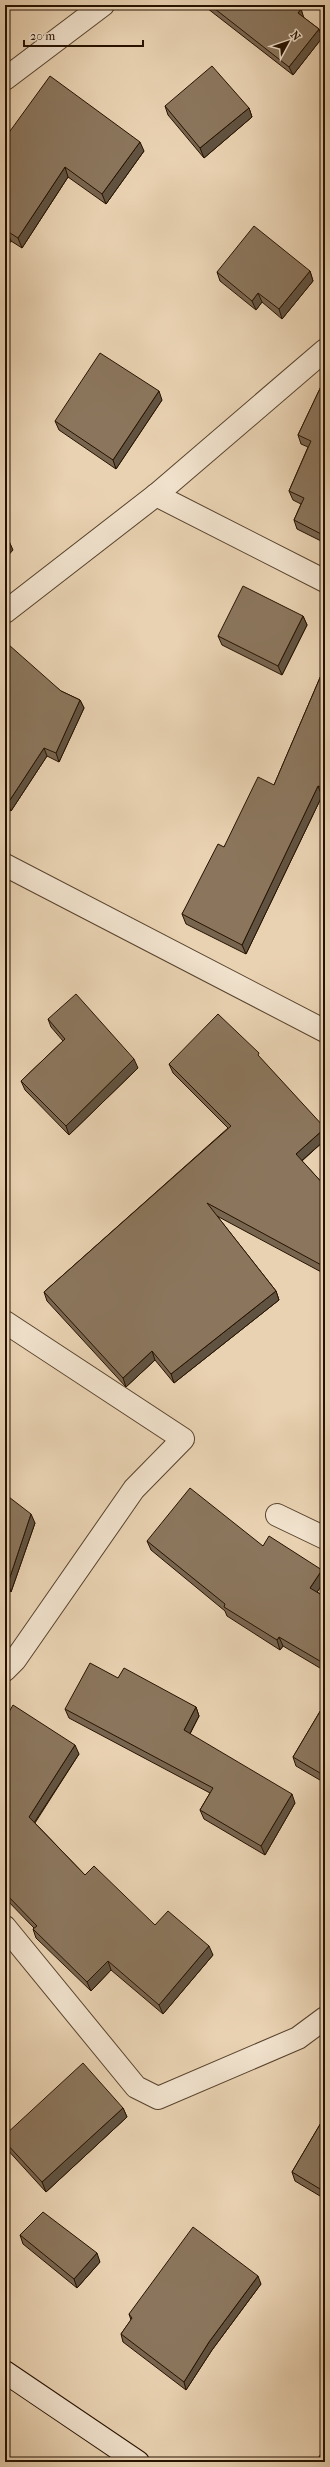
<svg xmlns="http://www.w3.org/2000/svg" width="330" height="2467" font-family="'IM FELL French Canon',serif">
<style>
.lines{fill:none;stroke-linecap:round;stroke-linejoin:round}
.minor-casing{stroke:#57422c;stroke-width:24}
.secondary-casing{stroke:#261200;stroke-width:24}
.minor{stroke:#f1e2cd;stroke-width:22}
.secondary{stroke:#f1e2cd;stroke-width:22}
.wall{fill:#786550;stroke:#261200}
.shaded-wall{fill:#615341;stroke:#261200}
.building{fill:#8b765d;stroke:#261200}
</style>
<rect width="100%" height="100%" fill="#e9d2b2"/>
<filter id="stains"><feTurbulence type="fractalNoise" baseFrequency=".005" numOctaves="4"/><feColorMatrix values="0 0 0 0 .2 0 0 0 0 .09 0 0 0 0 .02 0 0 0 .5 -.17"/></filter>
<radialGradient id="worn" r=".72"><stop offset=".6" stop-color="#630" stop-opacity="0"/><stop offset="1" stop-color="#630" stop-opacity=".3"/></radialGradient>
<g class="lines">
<defs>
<g id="minor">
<polyline points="5,79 103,5"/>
<polyline points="156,495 325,581"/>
<polyline points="5,612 156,495 325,350"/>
<polyline points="5,865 325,1031"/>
<polyline points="5,1322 183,1439 134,1489 15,1660 5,1670"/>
<polyline points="277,1515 325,1538"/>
<polyline points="5,1927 136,2087 158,2098 298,2038 325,2018"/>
</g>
<polyline id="secondary" points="5,2372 138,2462"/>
</defs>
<use href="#minor" class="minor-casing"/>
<use href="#secondary" class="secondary-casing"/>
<use href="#minor" class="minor"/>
<use href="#secondary" class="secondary"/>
</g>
<g class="wall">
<polygon points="203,5 295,5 301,9 303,17 319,29 322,38 293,75"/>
<polygon points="165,106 249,108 252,117 204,158 168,115"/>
<polygon points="5,138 144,151 106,204 68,177 22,248 11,241 5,249"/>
<polygon points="310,271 313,281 282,319 262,302 256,310 220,281 217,272"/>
<polygon points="325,378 325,543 297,529 294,520 301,504 293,500 289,491 308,447 301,444 298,435"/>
<polygon points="162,400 116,469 59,430 55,421"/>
<polygon points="303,616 307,625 282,675 222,645 218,636"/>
<polygon points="5,649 61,691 80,700 84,708 59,762 47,756 11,811 5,807"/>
<polygon points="325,666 325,797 322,796 246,954 186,924 182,914 224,847 274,785"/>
<polygon points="48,1019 138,1068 69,1135 25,1090 21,1081 63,1041 51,1027"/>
<polygon points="261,1059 325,1129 325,1140 302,1161 325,1186 325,1274 217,1216 276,1291 279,1300 174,1383 155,1360 126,1387 47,1301 44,1292 228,1128 173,1073 169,1064"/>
<polygon points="5,1494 35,1523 11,1592 5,1587"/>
<polygon points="147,1541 263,1546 322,1570 325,1580 317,1592 325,1597 325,1671 283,1646 280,1650 227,1616 225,1611 151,1550"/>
<polygon points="118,1678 196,1707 199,1716 190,1734 295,1803 265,1855 204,1819 200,1810 210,1793 69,1718 65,1709"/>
<polygon points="325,1703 325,1783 296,1766 293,1757"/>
<polygon points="5,1719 79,1754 35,1823 85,1875 155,1925 213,1955 163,2014 111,1970 91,1991 36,1938 33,1929 34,1928 5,1898"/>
<polygon points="123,2108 127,2117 46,2192 5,2147 5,2135"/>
<polygon points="325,2116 325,2199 295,2181 292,2172"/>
<polygon points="20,2235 100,2262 77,2288 23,2244"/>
<polygon points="261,2284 212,2350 186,2390 123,2342 121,2334 131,2320 129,2314"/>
</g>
<g class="shaded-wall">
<polygon points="301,9 304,18 298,13"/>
<polygon points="319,29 322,38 293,75 289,67"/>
<polygon points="249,108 252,117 204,158 200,148"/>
<polygon points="140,142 144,151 106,204 102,194"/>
<polygon points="65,167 68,177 22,248 18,238"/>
<polygon points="7,231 11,241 5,249 5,234"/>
<polygon points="310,271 313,281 282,319 279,309"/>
<polygon points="258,293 262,302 256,310 252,301"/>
<polygon points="159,391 162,400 116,469 113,460"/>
<polygon points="9,541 13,550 5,559 5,546"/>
<polygon points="303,616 307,625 282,675 278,666"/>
<polygon points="80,700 84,708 59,762 56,753"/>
<polygon points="44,748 47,756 11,811 8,803"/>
<polygon points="318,786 322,796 246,954 242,945"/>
<polygon points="134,1059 138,1068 69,1135 66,1126"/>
<polygon points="325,1128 325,1140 299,1163 296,1154"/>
<polygon points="276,1291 279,1300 174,1383 171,1374"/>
<polygon points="152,1351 155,1360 126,1387 123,1378"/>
<polygon points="31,1514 35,1523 11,1592 8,1583"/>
<polygon points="322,1570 325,1580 314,1597 310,1588"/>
<polygon points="279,1637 283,1646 280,1650 277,1640"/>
<polygon points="196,1707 199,1716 187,1739 184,1730"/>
<polygon points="75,1745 79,1754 32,1826 29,1817"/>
<polygon points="292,1794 295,1803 265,1855 261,1846"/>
<polygon points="209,1946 213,1955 163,2014 159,2005"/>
<polygon points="108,1961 111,1970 91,1991 87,1982"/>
<polygon points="123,2108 127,2117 46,2192 42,2182"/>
<polygon points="97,2253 100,2262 77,2288 74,2279"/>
<polygon points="258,2276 261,2284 212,2350 186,2390 184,2382 209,2342"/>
</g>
<g class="building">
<polygon points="210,5 295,5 301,9 298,13 319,29 289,67"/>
<polygon points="212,66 249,108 200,148 165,106"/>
<polygon points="50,76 140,142 102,194 65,167 18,238 7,231 5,234 5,138"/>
<polygon points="254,226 310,271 279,309 258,293 252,301 217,272"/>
<polygon points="100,353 159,391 113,460 55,421"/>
<polygon points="325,378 325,536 294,520 304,498 289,491 311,441 298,435"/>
<polygon points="5,538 9,541 5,546"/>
<polygon points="243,586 303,616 278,666 218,636"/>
<polygon points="9,645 61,691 80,700 56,753 44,748 8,803 5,801 5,649"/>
<polygon points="325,666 325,789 318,786 242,945 182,914 218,844 224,847 258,777 274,785"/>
<polygon points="76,994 134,1059 66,1126 21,1081 65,1039 48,1019"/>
<polygon points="218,1014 259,1053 258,1055 325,1128 296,1154 325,1186 325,1267 207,1203 276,1291 171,1374 152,1351 123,1378 44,1292 231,1126 169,1064"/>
<polygon points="190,1488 263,1546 269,1536 322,1570 310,1588 325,1597 325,1664 279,1637 277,1640 224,1607 225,1604 147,1541"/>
<polygon points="5,1494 31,1514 8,1583 5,1581"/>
<polygon points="90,1663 118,1678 124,1668 196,1707 184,1730 292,1794 261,1846 200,1810 213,1788 65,1709"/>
<polygon points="325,1703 325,1776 293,1757"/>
<polygon points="13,1705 75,1745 29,1817 85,1875 94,1866 155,1925 168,1911 209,1946 159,2005 108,1961 87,1982 33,1929 37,1926 5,1893 5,1719"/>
<polygon points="83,2063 123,2108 42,2182 5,2142 5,2135"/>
<polygon points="325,2116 325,2192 292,2172"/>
<polygon points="43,2212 97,2253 74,2279 20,2235"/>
<polygon points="193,2227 258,2276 209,2342 184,2382 121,2334 132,2318 129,2314"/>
<polygon points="325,2447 325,2462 316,2462"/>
</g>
<rect width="330" height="2467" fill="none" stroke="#e9d2b2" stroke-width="20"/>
<rect x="6" y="6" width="318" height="2455" fill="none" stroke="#261200" stroke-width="2"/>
<rect x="10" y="10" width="310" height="2447" fill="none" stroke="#261200"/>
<g transform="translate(288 42) rotate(50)" stroke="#f1e2cd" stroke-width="3" paint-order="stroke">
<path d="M0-3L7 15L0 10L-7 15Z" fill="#261200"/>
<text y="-6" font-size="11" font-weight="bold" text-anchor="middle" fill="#261200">N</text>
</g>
<path d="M24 40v6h119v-6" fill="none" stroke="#261200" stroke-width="2"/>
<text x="30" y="40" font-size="12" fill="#261200" stroke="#f1e2cd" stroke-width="3" paint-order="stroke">20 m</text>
<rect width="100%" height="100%" filter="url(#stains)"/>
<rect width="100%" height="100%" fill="url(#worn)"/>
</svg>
